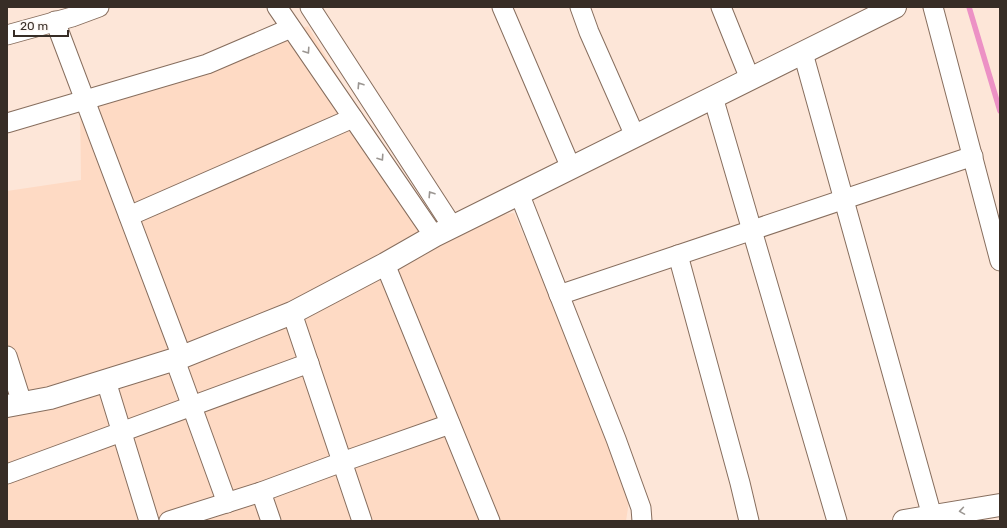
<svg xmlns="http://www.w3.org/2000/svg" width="1007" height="528" font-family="Rubik,sans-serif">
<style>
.built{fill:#fedac4}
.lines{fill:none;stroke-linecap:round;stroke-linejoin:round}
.stream{stroke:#ec91c5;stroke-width:5.5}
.street-casing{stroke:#876e5e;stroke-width:21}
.secondary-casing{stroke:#876e5e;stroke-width:24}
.highway-casing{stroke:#876e5e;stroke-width:24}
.street{stroke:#fff;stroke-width:19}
.secondary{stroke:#fff;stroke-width:22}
.highway{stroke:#fff;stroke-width:22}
.oneway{stroke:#9b9692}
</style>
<rect width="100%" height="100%" fill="#fde6d8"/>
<polygon class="built" points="308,26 425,225 514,213 566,334 630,495 626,521 7,521 7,191 81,180 80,104"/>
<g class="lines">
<polyline class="stream" points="969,7 1000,111"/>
<defs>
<g id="street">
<polyline points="277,7 434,236"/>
<polyline points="310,7 452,226"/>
<polyline points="502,7 571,168"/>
<polyline points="580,7 589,32 635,136"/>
<polyline points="721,7 750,79"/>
<polyline points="933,7 1000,261"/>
<polyline points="55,21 182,357"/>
<polyline points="7,35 72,17 99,7"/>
<polyline points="803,53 932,516"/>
<polyline points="713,97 837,521"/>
<polyline points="7,123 207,64 291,28"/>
<polyline points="519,193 616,439 641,508 642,521"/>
<polyline points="129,216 353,118"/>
<polyline points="678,255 740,483 749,521"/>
<polyline points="385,264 490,521"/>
<polyline points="559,295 973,156"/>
<polyline points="292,313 362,521"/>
<polyline points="7,356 22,403"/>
<polyline points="175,360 227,503"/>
<polyline points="106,381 149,521"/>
<polyline points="7,474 309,363"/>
<polyline points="261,492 271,521"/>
<polyline points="169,521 261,492 342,462 450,424"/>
</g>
<polyline id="secondary" points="7,406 50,398 182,357 292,313 385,264 434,236 895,7"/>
<polyline id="highway" points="904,521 1000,505"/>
</defs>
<use href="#street" class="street-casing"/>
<use href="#secondary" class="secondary-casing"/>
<use href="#highway" class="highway-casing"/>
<use href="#street" class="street"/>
<use href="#secondary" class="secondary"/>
<use href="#highway" class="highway"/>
</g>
<defs><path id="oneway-chevron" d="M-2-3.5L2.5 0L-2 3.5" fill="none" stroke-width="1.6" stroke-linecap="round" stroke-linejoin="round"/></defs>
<g class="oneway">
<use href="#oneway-chevron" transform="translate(307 51) rotate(56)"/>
<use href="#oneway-chevron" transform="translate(360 85) rotate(-123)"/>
<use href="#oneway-chevron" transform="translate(381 158) rotate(56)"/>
<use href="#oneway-chevron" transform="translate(431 194) rotate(-123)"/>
<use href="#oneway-chevron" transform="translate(962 511) rotate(171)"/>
</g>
<rect width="1007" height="528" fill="none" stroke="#372d26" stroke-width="16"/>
<path d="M14 30v6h54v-6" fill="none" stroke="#372d26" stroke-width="2"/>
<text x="20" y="30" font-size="12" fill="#372d26" stroke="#fdf7f4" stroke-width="3" paint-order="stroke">20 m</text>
</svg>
